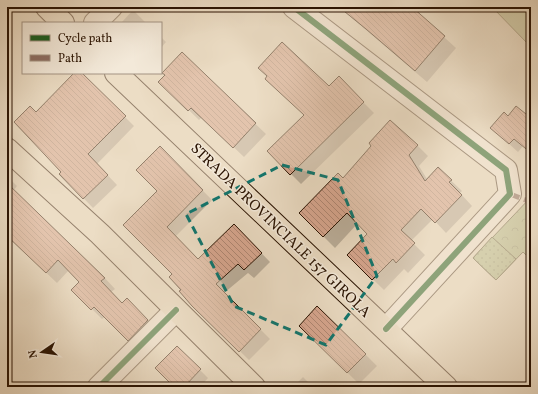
<svg xmlns="http://www.w3.org/2000/svg" width="538" height="394" font-family="Vollkorn,serif">
<style>
.grass{fill:#bac093;stroke:#726a4a}
.park{fill:url(#park-crowns);stroke:#726a4a}
.garden{fill:url(#garden-dots);stroke:#726a4a}
.shadow{fill:#0003}
.building{fill:url(#building-back-hatch);stroke:#2a1302}
.lines{fill:none;stroke-linecap:round;stroke-linejoin:round}
.minor-casing{stroke:#5a4633;stroke-width:24}
.major-casing{stroke:#2a1302;stroke-width:24}
.minor{stroke:#f3e9d9;stroke-width:22}
.major{stroke:#ecddc5;stroke-width:22}
.quiet{stroke:#8d6e63;stroke-width:5;stroke-dasharray:10 5;stroke-linecap:butt}
.cycleway-casing{stroke:#f3e9d9;stroke-width:8}
.cycleway{stroke:#1b5e20;stroke-width:6}
.marked{fill:none;stroke:#0f766e;stroke-width:3;stroke-dasharray:8 5;stroke-linejoin:round}
.labels{text-anchor:middle;stroke-width:3;stroke-linejoin:round;paint-order:stroke}
.street-label{font-size:15px;fill:#2a1302;stroke:#f3e9d9}
</style>
<defs>
<pattern id="park-crowns" width="20" height="18" patternUnits="userSpaceOnUse"><rect width="20" height="18" fill="#bac093"/><path d="M2 6a3 3 0 1 1 6 0M12 15a3 3 0 1 1 6 0" fill="none" stroke="#a0a47d"/></pattern>
<pattern id="garden-dots" width="8" height="8" patternUnits="userSpaceOnUse"><rect width="8" height="8" fill="#bac093"/><path d="M2 2h.1M6 6h.1" fill="none" stroke="#a0a47d" stroke-width="1.8" stroke-linecap="round"/></pattern>
<pattern id="building-back-hatch" width="6" height="6" patternUnits="userSpaceOnUse"><rect width="6" height="6" fill="#d8a790"/><path d="M-1 5l2 2M0 0l6 6M5-1l2 2" fill="none" stroke="#af8773"/></pattern>
</defs>
<rect width="100%" height="100%" fill="#ecddc5"/>
<filter id="stains"><feTurbulence type="fractalNoise" baseFrequency=".005" numOctaves="4"/><feColorMatrix values="0 0 0 0 .2 0 0 0 0 .09 0 0 0 0 .02 0 0 0 .5 -.17"/></filter>
<radialGradient id="worn" r=".72"><stop offset=".6" stop-color="#630" stop-opacity="0"/><stop offset="1" stop-color="#630" stop-opacity=".3"/></radialGradient>
<polygon class="grass" points="492,7 531,7 531,50 528,44"/>
<polygon class="park" points="531,197 531,260 523,252 496,280 473,258"/>
<polygon class="garden" points="492,237 516,259 496,280 473,258"/>
<g class="shadow">
<polygon points="339,7 411,7 456,48 427,82"/>
<polygon points="133,10 146,23 121,23"/>
<polygon points="161,37 166,42 161,48"/>
<polygon points="182,54 266,134 244,157 202,117 199,120 160,82"/>
<polygon points="75,73 81,73 134,126 97,164 117,185 93,208 60,174 63,172 36,113"/>
<polygon points="339,78 374,113 301,184 268,151 305,115"/>
<polygon points="508,117 531,119 531,153 523,146 518,152 500,136"/>
<polygon points="417,145 428,156 419,166 427,179 438,168 462,191 460,193 472,206 446,233 433,219 411,241 425,255 408,273 404,269 384,290 348,255 369,234 358,223 335,248 300,213 344,179"/>
<polygon points="160,147 212,200 176,236 198,260 234,225 270,262 254,278 248,273 224,293 270,339 249,360 193,305 182,290 174,274 159,191"/>
<polygon points="7,176 17,186 13,191 102,275 115,289 111,292 123,304 127,300 158,331 139,350 105,317 102,319 73,290 81,282 69,270 57,283 7,235"/>
<polygon points="300,326 365,354 377,366 359,384"/>
<polygon points="177,347 208,378 200,387 175,387"/>
<polygon points="303,377 313,387 293,387"/>
</g>
<g class="building">
<polygon points="339,7 412,7 445,36 415,71 366,29"/>
<polygon points="282,42 329,86 339,76 364,102 290,175 267,151 304,115 265,79 267,76 258,68"/>
<polygon points="182,52 256,123 233,148 191,108 188,111 158,82 165,75 162,73"/>
<polygon points="74,73 82,73 126,116 88,154 108,175 83,199 59,174 61,172 14,122 30,106 36,112"/>
<polygon points="516,106 531,118 531,153 514,139 509,144 490,128 504,112 508,116"/>
<polygon points="390,120 418,145 409,155 425,181 438,167 452,180 449,182 462,195 435,223 421,209 401,230 415,243 396,263 393,259 372,280 347,255 367,234 347,213 323,237 299,213 338,173 343,178 371,146 369,143"/>
<polygon points="160,146 203,190 167,227 198,259 234,224 262,253 244,270 238,264 216,284 261,329 239,352 192,306 179,291 181,290 169,277 172,274 123,225 157,191 136,170"/>
<polygon points="7,183 105,278 101,281 122,303 127,298 148,320 128,341 94,307 91,310 71,290 79,282 58,260 46,273 7,236"/>
<polygon points="317,306 366,354 347,373 299,326"/>
<polygon points="177,346 201,369 184,387 174,387 155,368"/>
</g>
<g class="lines">
<defs>
<g id="minor">
<polyline points="294,7 506,170 510,194 386,329"/>
<polyline points="95,23 111,7"/>
<polyline points="99,387 176,310"/>
</g>
<g id="major">
<polyline points="47,7 63,23"/>
<polyline points="116,73 446,387"/>
<polyline points="7,149 100,234 254,387"/>
</g>
</defs>
<use href="#minor" class="minor-casing"/>
<use href="#major" class="major-casing"/>
<use href="#minor" class="minor"/>
<use href="#major" class="major"/>
<polyline class="quiet" points="510,194 531,202"/>
<defs>
<g id="cycleway">
<polyline points="294,7 506,170 510,194 386,329"/>
<polyline points="99,387 176,310"/>
</g>
</defs>
<use href="#cycleway" class="cycleway-casing"/>
<use href="#cycleway" class="cycleway"/>
</g>
<path d="M0 0H538V394H0ZM282,165L338,180L377,276L326,345L234,306L186,214Z" fill="#ecddc5" fill-opacity=".55" fill-rule="evenodd"/>
<path class="marked" d="M282,165L338,180L377,276L326,345L234,306L186,214Z"/>
<g class="labels">
<g class="street-label">
<text transform="translate(281 230) rotate(44)" y="5">STRADA PROVINCIALE 157 GIROLA</text>
</g>
</g>
<rect width="538" height="394" fill="none" stroke="#ecddc5" stroke-width="24"/>
<rect x="8" y="8" width="522" height="378" fill="none" stroke="#2a1302" stroke-width="2"/>
<rect x="12" y="12" width="514" height="370" fill="none" stroke="#2a1302"/>
<rect x="22" y="22" width="140" height="52" fill="#f3e9d9" stroke="#a39383"/>
<rect x="30" y="35" width="20" height="6" fill="#1b5e20" stroke="#a39383"/>
<text x="58" y="42" font-size="12" fill="#2a1302">Cycle path</text>
<rect x="30" y="55" width="20" height="6" fill="#8d6e63" stroke="#a39383"/>
<text x="58" y="62" font-size="12" fill="#2a1302">Path</text>
<g transform="translate(42 352) rotate(257)" stroke="#f3e9d9" stroke-width="3" paint-order="stroke">
<path d="M0-3L7 15L0 10L-7 15Z" fill="#2a1302"/>
<text y="-6" font-size="11" font-weight="bold" text-anchor="middle" fill="#2a1302">N</text>
</g>
<rect width="100%" height="100%" filter="url(#stains)"/>
<rect width="100%" height="100%" fill="url(#worn)"/>
</svg>
